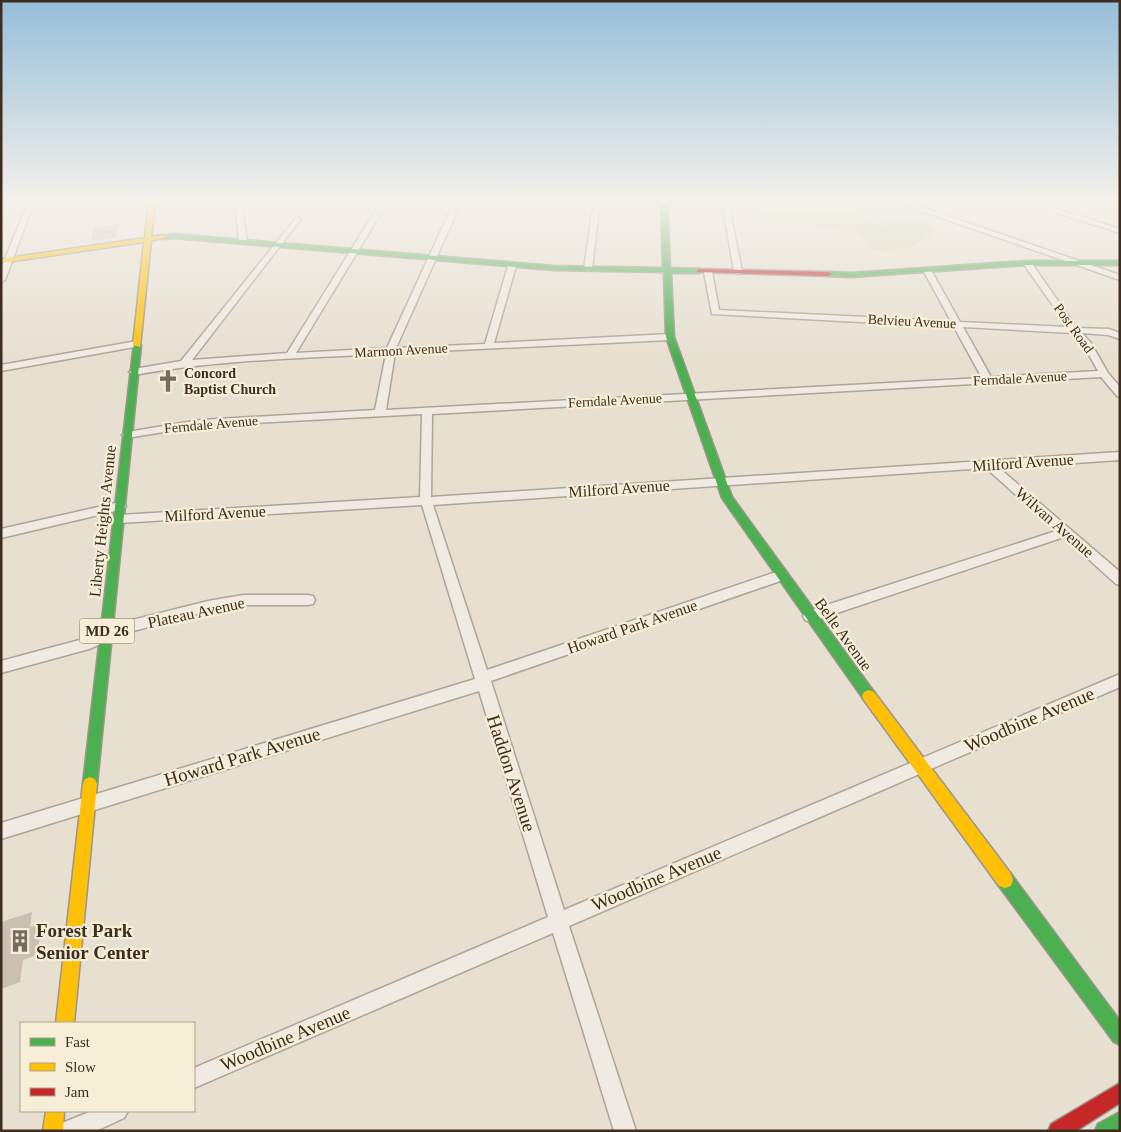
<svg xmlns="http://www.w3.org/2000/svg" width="1121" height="1132" font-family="'Times New Roman',serif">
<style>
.green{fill:#d6d7b3}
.building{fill:#cbbfb2}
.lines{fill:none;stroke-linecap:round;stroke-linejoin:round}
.street-casing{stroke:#ada599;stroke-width:3}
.fast-casing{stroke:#9c958a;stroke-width:3}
.slow-casing{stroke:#9c958a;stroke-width:3}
.jam-casing{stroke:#9c958a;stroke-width:3}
.street{fill:#efebe3;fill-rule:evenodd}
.fast{fill:#4caf50;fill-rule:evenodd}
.slow{fill:#ffc107;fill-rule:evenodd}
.jam{fill:#c62828;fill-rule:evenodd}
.labels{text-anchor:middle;stroke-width:4.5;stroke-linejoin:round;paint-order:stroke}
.far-street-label{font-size:14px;fill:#3d2e20;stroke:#f7eed8}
.far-poi-label{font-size:14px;font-weight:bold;fill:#3d2e20;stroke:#f7eed8;text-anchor:start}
.shield{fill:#f7eed8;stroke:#756857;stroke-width:1}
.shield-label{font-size:15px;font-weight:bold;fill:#3d2e20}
.street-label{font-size:16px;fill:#3d2e20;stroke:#f7eed8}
.near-street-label{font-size:19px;fill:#3d2e20;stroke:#f7eed8}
.near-poi-label{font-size:19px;font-weight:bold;fill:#3d2e20;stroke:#f7eed8;text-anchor:start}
</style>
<rect width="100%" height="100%" fill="#e7e0d1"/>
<path class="green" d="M755,203H763L791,211L824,214L841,208L863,216L866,222L883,225C889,211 897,218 908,217L911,221L920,223L929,218L939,219L930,226L934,231L933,233L906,250L882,252L872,248L866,238L855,231L766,221L758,217L754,207Z"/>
<g class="building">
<polygon points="119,224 116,237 91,241 94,228"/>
<polygon points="32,912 30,927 42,923 37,955 23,960 20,982 1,989 1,922"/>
</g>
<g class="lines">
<defs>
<g id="street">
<polygon points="29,200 35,200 5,280 1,282 1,269"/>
<polygon points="235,200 241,200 247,242 243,244 239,242"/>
<path d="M382,200H389L296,353L387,348L455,200H462L396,348L485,344L508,266L512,264L516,266L494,343L670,334L674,337L670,340L395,353L386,410L982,378L954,327L712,314L704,272L708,270L712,272L719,310L951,321L923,270L927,268L931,270L960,322L1068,327L1023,263L1027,261H1030L1077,328L1109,329L1120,333V339L1108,335L1082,333L1091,343L1108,373L1120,387V397L1117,396L1101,377L432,414L431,497L1120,452V460L999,468L1120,572V585L1116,584L1064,537L810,622L805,620L803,616L805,612L1056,531L986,468L433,505L487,670L782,570L786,571L788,575L786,579L491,681L564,910L1120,674V687L569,926L636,1131H614L553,933L194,1088V1068L548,917L479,691L1,839V823L475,679L422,505L119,523L113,519L119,515L420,497L422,414L200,426L127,438L122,435L127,432L200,420L375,410L386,354C301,358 217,360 134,375L129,372L134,369L181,361L296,218H300V220L192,360L287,353ZM963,327L1072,333L1084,346L1098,371L991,377Z"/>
<polygon points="594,200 600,200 592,269 588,271 584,269"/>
<polygon points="722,200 728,200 742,272 738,274 734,272"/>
<polygon points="890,200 901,200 1120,275 1120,280"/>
<polygon points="1053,200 1061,200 1054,208 1120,229 1120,233 1048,210 1048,205"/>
<polygon points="137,341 140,342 140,346 1,371 1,365"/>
<polygon points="120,502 126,506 124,509 1,538 1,529"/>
<polygon points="243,595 308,595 313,596 315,600 313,604 308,605 243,605 208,611 126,633 89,649 1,673 1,661 87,638 124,622 208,601"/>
<polygon points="92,1111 128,1111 124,1118 96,1131 59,1131 62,1123"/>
</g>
<g id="fast">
<polygon points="661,200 667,200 670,268 699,269 703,271 699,273 671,273 674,337 732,497 874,692 876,696 874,700 869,702 864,700 722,498 666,337 664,272 554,270 173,238 163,239 160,237 173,234 554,266 663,268"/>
<polygon points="1027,261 1120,261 1120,265 1027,265 851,277 828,276 824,274 828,272 851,273"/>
<polygon points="134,343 141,345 97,784 95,789 90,791 85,789 83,784"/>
<polygon points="1005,872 1011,874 1120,1021 1120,1045 1114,1042 999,886 997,880 999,874"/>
<polygon points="1120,1112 1120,1131 1095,1131 1098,1124"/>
</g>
<g id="slow">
<polygon points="149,200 155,200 151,237 163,235 166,237 151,241 140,347 133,345 144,242 1,263 1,259 145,238"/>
<polygon points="869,690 874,692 1011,874 1013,880 1011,886 1005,888 999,886 864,700 862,696 864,692"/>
<polygon points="90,777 95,779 97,784 74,1023 56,1023 83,784 85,779"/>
<polygon points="46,1111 64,1111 63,1131 43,1131"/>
</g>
<g id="jam">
<polygon points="699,269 828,272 832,274 828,276 697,272 697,270"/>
<polygon points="1120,1083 1120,1103 1076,1131 1048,1131 1051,1124"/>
</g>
</defs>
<use href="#street" class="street-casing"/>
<use href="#fast" class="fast-casing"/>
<use href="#slow" class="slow-casing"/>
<use href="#jam" class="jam-casing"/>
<use href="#street" class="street"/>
<use href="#fast" class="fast"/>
<use href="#slow" class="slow"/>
<use href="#jam" class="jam"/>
</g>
<linearGradient id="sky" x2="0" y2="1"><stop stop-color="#96bed9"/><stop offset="0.56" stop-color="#f4f1ea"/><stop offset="1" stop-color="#f4f1ea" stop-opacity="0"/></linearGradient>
<rect width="1121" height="359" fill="url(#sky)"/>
<defs>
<symbol id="church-bare" viewBox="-9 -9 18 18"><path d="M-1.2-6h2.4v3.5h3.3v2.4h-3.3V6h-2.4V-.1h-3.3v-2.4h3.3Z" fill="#786c5e" stroke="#f7eed8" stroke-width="2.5" paint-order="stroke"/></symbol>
<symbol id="building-bare" viewBox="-9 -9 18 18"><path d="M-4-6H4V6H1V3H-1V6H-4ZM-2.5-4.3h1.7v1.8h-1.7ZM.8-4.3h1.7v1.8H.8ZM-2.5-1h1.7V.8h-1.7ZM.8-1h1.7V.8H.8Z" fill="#786c5e" stroke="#f7eed8" stroke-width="2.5" paint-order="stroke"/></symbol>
</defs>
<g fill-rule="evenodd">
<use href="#church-bare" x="152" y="365" width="32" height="32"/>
<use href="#building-bare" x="4" y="925" width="32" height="32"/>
</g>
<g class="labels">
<g class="far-street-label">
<text transform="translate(912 321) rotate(3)" y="5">Belvieu Avenue</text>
<text transform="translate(1074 328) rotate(54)" y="5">Post Road</text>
<text transform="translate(401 350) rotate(-3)" y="5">Marmon Avenue</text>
<text transform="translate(1020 378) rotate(-3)" y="5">Ferndale Avenue</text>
<text transform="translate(615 400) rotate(-3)" y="5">Ferndale Avenue</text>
<text transform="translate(211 424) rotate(-5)" y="5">Ferndale Avenue</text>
</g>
<g class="far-poi-label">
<text x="184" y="378">Concord<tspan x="184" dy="16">Baptist Church</tspan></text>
</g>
<rect class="shield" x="79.5" y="618.5" width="55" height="25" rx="4"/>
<g class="shield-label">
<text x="107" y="636">MD 26</text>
</g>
<g class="street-label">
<text transform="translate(1023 462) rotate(-4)" y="6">Milford Avenue</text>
<text transform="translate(619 488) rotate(-4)" y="6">Milford Avenue</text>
<text transform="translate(215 513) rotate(-3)" y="6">Milford Avenue</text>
<text transform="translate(102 521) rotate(-84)" y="6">Liberty Heights Avenue</text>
<text transform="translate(1055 522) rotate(41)" y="6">Wilvan Avenue</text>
<text transform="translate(196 612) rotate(-12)" y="6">Plateau Avenue</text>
<text transform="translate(632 626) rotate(-19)" y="6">Howard Park Avenue</text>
<text transform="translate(844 634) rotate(54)" y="6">Belle Avenue</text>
</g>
<g class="near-street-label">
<text transform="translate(1029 719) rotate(-23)" y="7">Woodbine Avenue</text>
<text transform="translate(242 756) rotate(-17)" y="7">Howard Park Avenue</text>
<text transform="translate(512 773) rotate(72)" y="7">Haddon Avenue</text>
<text transform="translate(656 878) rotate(-23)" y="7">Woodbine Avenue</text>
<text transform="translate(285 1038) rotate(-23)" y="7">Woodbine Avenue</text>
</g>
<g class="near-poi-label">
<text x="36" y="937">Forest Park<tspan x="36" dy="22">Senior Center</tspan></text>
</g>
</g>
<rect width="1121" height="1132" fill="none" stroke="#3d2e20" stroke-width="5"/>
<rect x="20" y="1022" width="175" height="90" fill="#f7eed8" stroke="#ada18e"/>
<rect x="30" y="1038" width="25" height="8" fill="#4caf50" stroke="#ada18e"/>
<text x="65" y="1047" font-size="15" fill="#3d2e20">Fast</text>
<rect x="30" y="1063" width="25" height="8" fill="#ffc107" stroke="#ada18e"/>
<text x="65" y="1072" font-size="15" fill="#3d2e20">Slow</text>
<rect x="30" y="1088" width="25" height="8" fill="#c62828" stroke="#ada18e"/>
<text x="65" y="1097" font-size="15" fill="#3d2e20">Jam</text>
</svg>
